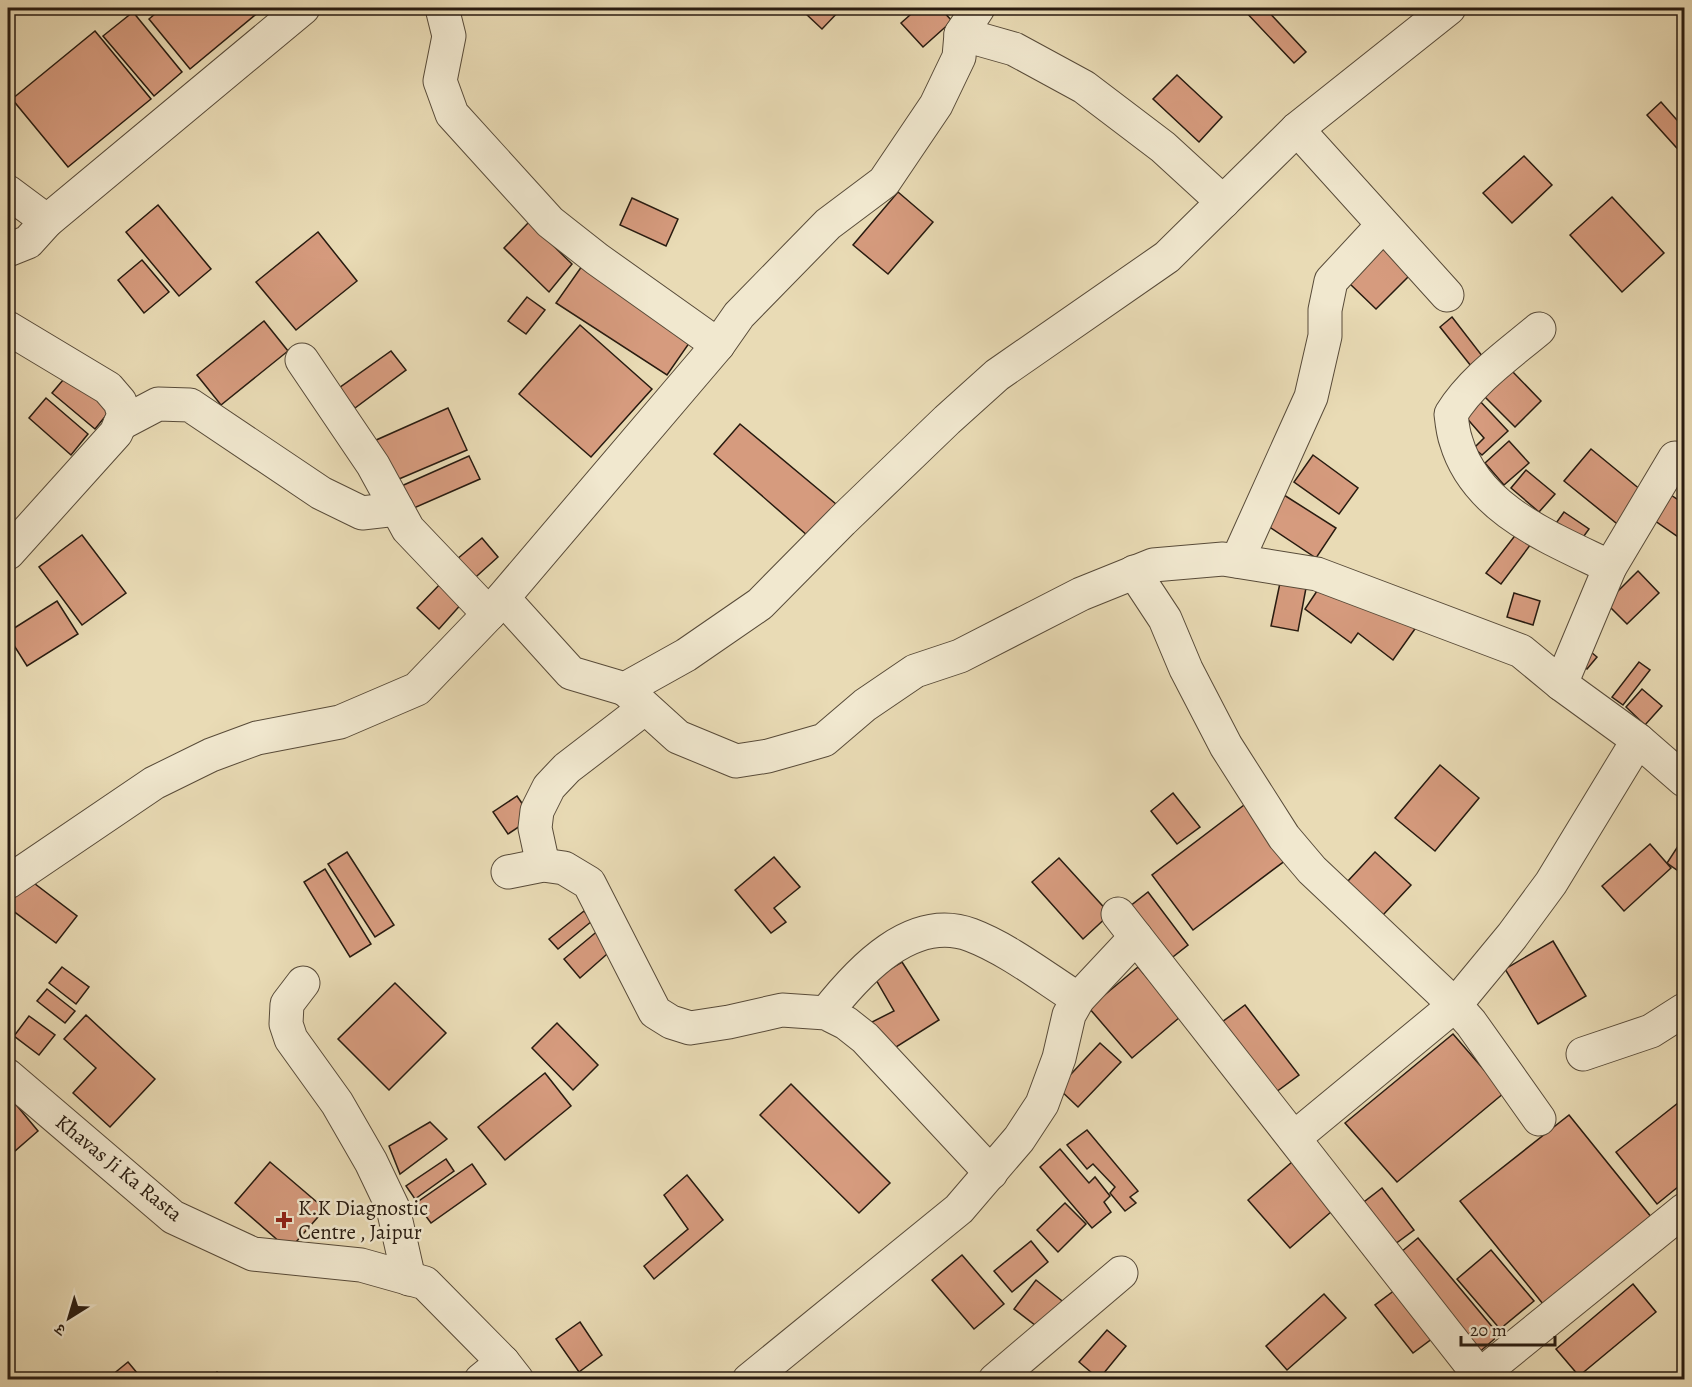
<svg xmlns="http://www.w3.org/2000/svg" width="1692" height="1387" font-family="Alegreya,'Noto Serif Devanagari',serif">
<style>
.building{fill:#d69b7e;stroke:#281b10;stroke-width:1.5}
.lines{fill:none;stroke-linecap:round;stroke-linejoin:round}
.street-casing{stroke:#584b39;stroke-width:35}
.street{stroke:#f1e8cf;stroke-width:33}
.poi-dot{fill:#8f2418;stroke:#f1e8cf;stroke-width:2}
.labels{text-anchor:middle;stroke-width:5;stroke-linejoin:round;paint-order:stroke}
.street-label{font-size:21px;fill:#281b10;stroke:#f1e8cf}
.poi-label{font-size:21px;fill:#281b10;stroke:#f1e8cf;text-anchor:start}
</style>
<rect width="100%" height="100%" fill="#e9dbb5"/>
<filter id="stains"><feTurbulence type="fractalNoise" baseFrequency=".00333" numOctaves="4"/><feColorMatrix values="0 0 0 0 .2 0 0 0 0 .09 0 0 0 0 .02 0 0 0 .5 -.17"/></filter>
<radialGradient id="worn" r=".72"><stop offset=".6" stop-color="#630" stop-opacity="0"/><stop offset="1" stop-color="#630" stop-opacity=".3"/></radialGradient>
<g class="building">
<polygon points="162,8 257,8 260,11 190,69 149,19"/>
<polygon points="810,8 842,8 822,29 805,13"/>
<polygon points="918,8 940,8 952,21 923,47 901,23"/>
<polygon points="1242,8 1265,8 1306,52 1294,63"/>
<polygon points="133,12 182,72 154,96 103,36"/>
<polygon points="95,31 151,99 68,167 12,99"/>
<polygon points="1177,75 1222,117 1199,142 1153,99"/>
<polygon points="1661,102 1684,128 1684,156 1647,115"/>
<polygon points="1524,156 1552,185 1512,223 1483,193"/>
<polygon points="898,192 933,222 888,274 853,245"/>
<polygon points="1612,197 1664,253 1622,292 1570,235"/>
<polygon points="632,198 678,219 666,246 620,225"/>
<polygon points="158,205 211,269 179,296 126,232"/>
<polygon points="529,222 572,264 549,292 504,248"/>
<polygon points="318,232 357,281 296,330 256,282"/>
<polygon points="1387,245 1414,271 1376,309 1349,283"/>
<polygon points="142,260 169,292 144,313 118,280"/>
<polygon points="582,266 692,339 667,375 556,303"/>
<polygon points="527,297 545,310 526,334 508,321"/>
<polygon points="1452,317 1483,357 1471,366 1440,327"/>
<polygon points="264,321 288,351 221,405 197,375"/>
<polygon points="580,325 652,389 591,457 519,394"/>
<polygon points="391,351 406,370 355,408 339,388"/>
<polygon points="1511,370 1541,401 1515,427 1484,396"/>
<polygon points="69,373 112,408 95,429 52,393"/>
<polygon points="46,398 88,434 71,455 29,418"/>
<polygon points="1478,399 1508,431 1482,455 1474,448 1484,438 1464,415"/>
<polygon points="448,408 467,450 392,482 374,441"/>
<polygon points="740,424 836,504 808,536 714,454"/>
<polygon points="1509,441 1529,463 1504,485 1485,463"/>
<polygon points="1591,449 1647,495 1621,527 1564,481"/>
<polygon points="1313,455 1358,488 1339,514 1294,482"/>
<polygon points="469,456 480,479 407,511 397,488"/>
<polygon points="1526,470 1555,494 1539,512 1511,488"/>
<polygon points="1668,493 1684,504 1684,541 1651,518"/>
<polygon points="1284,495 1336,528 1316,558 1265,524"/>
<polygon points="1564,512 1589,529 1579,543 1554,526"/>
<polygon points="1517,533 1531,544 1501,584 1486,573"/>
<polygon points="82,535 126,593 82,625 39,567"/>
<polygon points="482,538 498,557 468,584 450,565"/>
<polygon points="1638,571 1659,593 1627,624 1606,603"/>
<polygon points="443,581 464,601 439,629 417,608"/>
<polygon points="1280,583 1306,588 1298,631 1271,626"/>
<polygon points="1319,588 1417,626 1393,660 1358,633 1351,643 1305,609"/>
<polygon points="1514,593 1540,601 1533,625 1507,617"/>
<polygon points="57,601 78,634 27,666 8,636 8,632"/>
<polygon points="1591,652 1597,657 1587,669 1580,664"/>
<polygon points="1639,662 1650,670 1623,705 1612,697"/>
<polygon points="1642,689 1662,706 1645,725 1626,707"/>
<polygon points="1440,765 1479,798 1435,851 1395,818"/>
<polygon points="1173,793 1200,827 1177,844 1151,811"/>
<polygon points="517,796 532,818 508,834 493,812"/>
<polygon points="1252,799 1294,854 1193,930 1152,875"/>
<polygon points="1684,837 1684,875 1667,863"/>
<polygon points="1650,844 1671,868 1624,911 1602,886"/>
<polygon points="347,852 394,925 375,937 328,864"/>
<polygon points="1375,852 1411,885 1383,915 1347,882"/>
<polygon points="774,857 800,887 774,908 786,922 771,933 735,890"/>
<polygon points="1059,858 1110,914 1083,939 1032,882"/>
<polygon points="325,869 371,944 350,957 304,882"/>
<polygon points="22,874 77,916 56,943 8,907 8,893"/>
<polygon points="1148,892 1188,945 1169,960 1129,907"/>
<polygon points="584,911 592,921 558,949 549,939"/>
<polygon points="600,929 615,947 580,978 564,959"/>
<polygon points="1553,941 1586,996 1538,1024 1505,969"/>
<polygon points="902,962 939,1020 885,1054 868,1024 894,1011 875,978"/>
<polygon points="62,967 89,987 76,1004 49,983"/>
<polygon points="1138,967 1180,1017 1132,1058 1089,1008"/>
<polygon points="395,983 446,1033 389,1090 338,1039"/>
<polygon points="47,989 75,1011 65,1023 37,1001"/>
<polygon points="1245,1005 1299,1075 1272,1095 1218,1025"/>
<polygon points="86,1015 155,1079 110,1127 73,1093 96,1068 64,1039"/>
<polygon points="29,1016 55,1035 39,1055 14,1036"/>
<polygon points="557,1023 598,1065 573,1090 532,1048"/>
<polygon points="1453,1034 1504,1093 1397,1182 1345,1123"/>
<polygon points="1100,1043 1121,1062 1078,1107 1058,1088"/>
<polygon points="545,1073 571,1106 505,1160 478,1127"/>
<polygon points="791,1084 890,1183 859,1213 760,1115"/>
<polygon points="8,1095 38,1131 8,1157"/>
<polygon points="1683,1099 1684,1182 1657,1204 1616,1152"/>
<polygon points="1569,1115 1652,1218 1543,1304 1460,1201"/>
<polygon points="430,1122 447,1139 400,1174 389,1146"/>
<polygon points="1087,1130 1138,1191 1130,1197 1136,1203 1125,1211 1110,1193 1115,1187 1093,1164 1087,1169 1067,1145"/>
<polygon points="1060,1149 1089,1183 1095,1177 1110,1196 1104,1202 1111,1212 1092,1228 1040,1167"/>
<polygon points="1299,1156 1340,1204 1290,1248 1248,1200"/>
<polygon points="446,1159 454,1171 415,1199 406,1186"/>
<polygon points="270,1162 325,1209 289,1250 235,1203"/>
<polygon points="472,1164 486,1184 431,1223 416,1203"/>
<polygon points="687,1175 723,1220 654,1279 644,1266 688,1229 664,1195"/>
<polygon points="1382,1188 1414,1230 1391,1247 1360,1205"/>
<polygon points="1065,1203 1086,1224 1058,1252 1037,1230"/>
<polygon points="1418,1238 1499,1335 1476,1355 1395,1257"/>
<polygon points="1031,1241 1048,1262 1012,1292 994,1271"/>
<polygon points="1491,1250 1534,1301 1500,1329 1457,1279"/>
<polygon points="962,1255 1004,1304 974,1329 932,1280"/>
<polygon points="1036,1280 1066,1304 1044,1332 1014,1309"/>
<polygon points="1633,1284 1656,1312 1579,1376 1556,1349"/>
<polygon points="1399,1287 1437,1335 1413,1353 1375,1305"/>
<polygon points="1324,1294 1346,1318 1287,1370 1266,1346"/>
<polygon points="580,1322 602,1355 579,1372 556,1339"/>
<polygon points="1107,1330 1126,1346 1099,1379 1079,1362"/>
<polygon points="128,1362 143,1380 106,1380"/>
<polygon points="1027,1370 1035,1380 1020,1380"/>
<polygon points="217,1372 224,1380 208,1380"/>
</g>
<g class="lines">
<defs>
<g id="street">
<polyline points="442,8 449,36 440,81 452,114 550,222 597,259 718,345"/>
<polyline points="961,34 1014,49 1084,87 1163,147 1223,202"/>
<polyline points="1297,129 1447,295"/>
<polyline points="8,192 47,221"/>
<polyline points="8,250 28,242 47,221 303,8"/>
<polyline points="8,328 108,388 120,402 124,415 116,433 8,553"/>
<path d="M1539,329C1508,355 1473,379 1451,414C1452,423 1453,433 1456,441C1476,510 1551,538 1610,567"/>
<polyline points="302,360 373,465 408,529 489,614"/>
<polyline points="120,424 158,404 190,405 321,493 362,513 397,509"/>
<polyline points="1237,561 1311,397 1325,336 1325,310 1331,281 1383,225"/>
<polyline points="1134,572 1165,619 1186,669 1226,746 1284,837 1312,870 1455,1005 1471,1023 1539,1119"/>
<polyline points="503,598 571,673 625,689 686,655 760,604 842,521 947,420 997,375 1167,257 1297,129 1449,8"/>
<polyline points="1561,684 1638,740 1684,780"/>
<polyline points="625,689 678,737 736,761 768,756 824,740 865,705 915,671 960,656 1081,594 1153,565 1223,559 1317,574 1521,651 1561,684 1610,567 1675,458"/>
<polyline points="543,865 535,828 537,811 549,787 567,768 645,708"/>
<polyline points="508,872 543,865 564,868 589,883 655,1012 671,1022 690,1028 729,1022 782,1010 826,1013 846,1023 865,1038 991,1173"/>
<polyline points="8,882 154,783 211,755 257,738 340,722 417,689 489,614 718,345 739,315 828,224 884,182 936,105 959,57 961,34 978,8"/>
<polyline points="1118,914 1483,1380"/>
<polyline points="303,983 287,1004 286,1024 291,1039 337,1103 371,1162 393,1208 409,1279"/>
<path d="M826,1013C859,971 912,913 971,935C1008,949 1045,978 1078,999"/>
<polyline points="1583,1054 1651,1031 1684,1010"/>
<polyline points="8,1076 173,1217 253,1254 361,1265 425,1283 503,1362 517,1380"/>
<polyline points="1294,1138 1455,1005 1512,936 1551,883 1638,740"/>
<polyline points="481,1380 503,1362"/>
<polyline points="749,1380 959,1209 1019,1139 1042,1104 1059,1058 1069,1015 1078,999 1136,937"/>
<polyline points="995,1380 1121,1273"/>
<polyline points="1474,1380 1684,1210"/>
</g>
</defs>
<use href="#street" class="street-casing"/>
<use href="#street" class="street"/>
</g>
<path class="poi-dot" d="M281 1211h6v6h6v6h-6v6h-6v-6h-6v-6h6z"/>
<g class="labels">
<g class="street-label">
<text transform="translate(119 1168) rotate(39)" y="7">Khavas Ji Ka Rasta</text>
</g>
<g class="poi-label">
<text x="298" y="1215">K.K Diagnostic<tspan x="298" dy="24">Centre , Jaipur</tspan></text>
</g>
</g>
<rect width="1692" height="1387" fill="none" stroke="#e9dbb5" stroke-width="30"/>
<rect x="9" y="9" width="1674" height="1369" fill="none" stroke="#281b10" stroke-width="3"/>
<rect x="15" y="15" width="1662" height="1357" fill="none" stroke="#281b10" stroke-width="1.5"/>
<g transform="translate(69 1318) rotate(217)" stroke="#f1e8cf" stroke-width="4.5" paint-order="stroke">
<path d="M0-4.5L10 22L0 15L-10 22Z" fill="#281b10"/>
<text y="-9" font-size="16" font-weight="bold" text-anchor="middle" fill="#281b10">उ</text>
</g>
<path d="M1461 1336v9h94v-9" fill="none" stroke="#281b10" stroke-width="3"/>
<text x="1470" y="1336" font-size="18" fill="#281b10" stroke="#f1e8cf" stroke-width="4.5" paint-order="stroke">20 m</text>
<rect width="100%" height="100%" filter="url(#stains)"/>
<rect width="100%" height="100%" fill="url(#worn)"/>
</svg>
